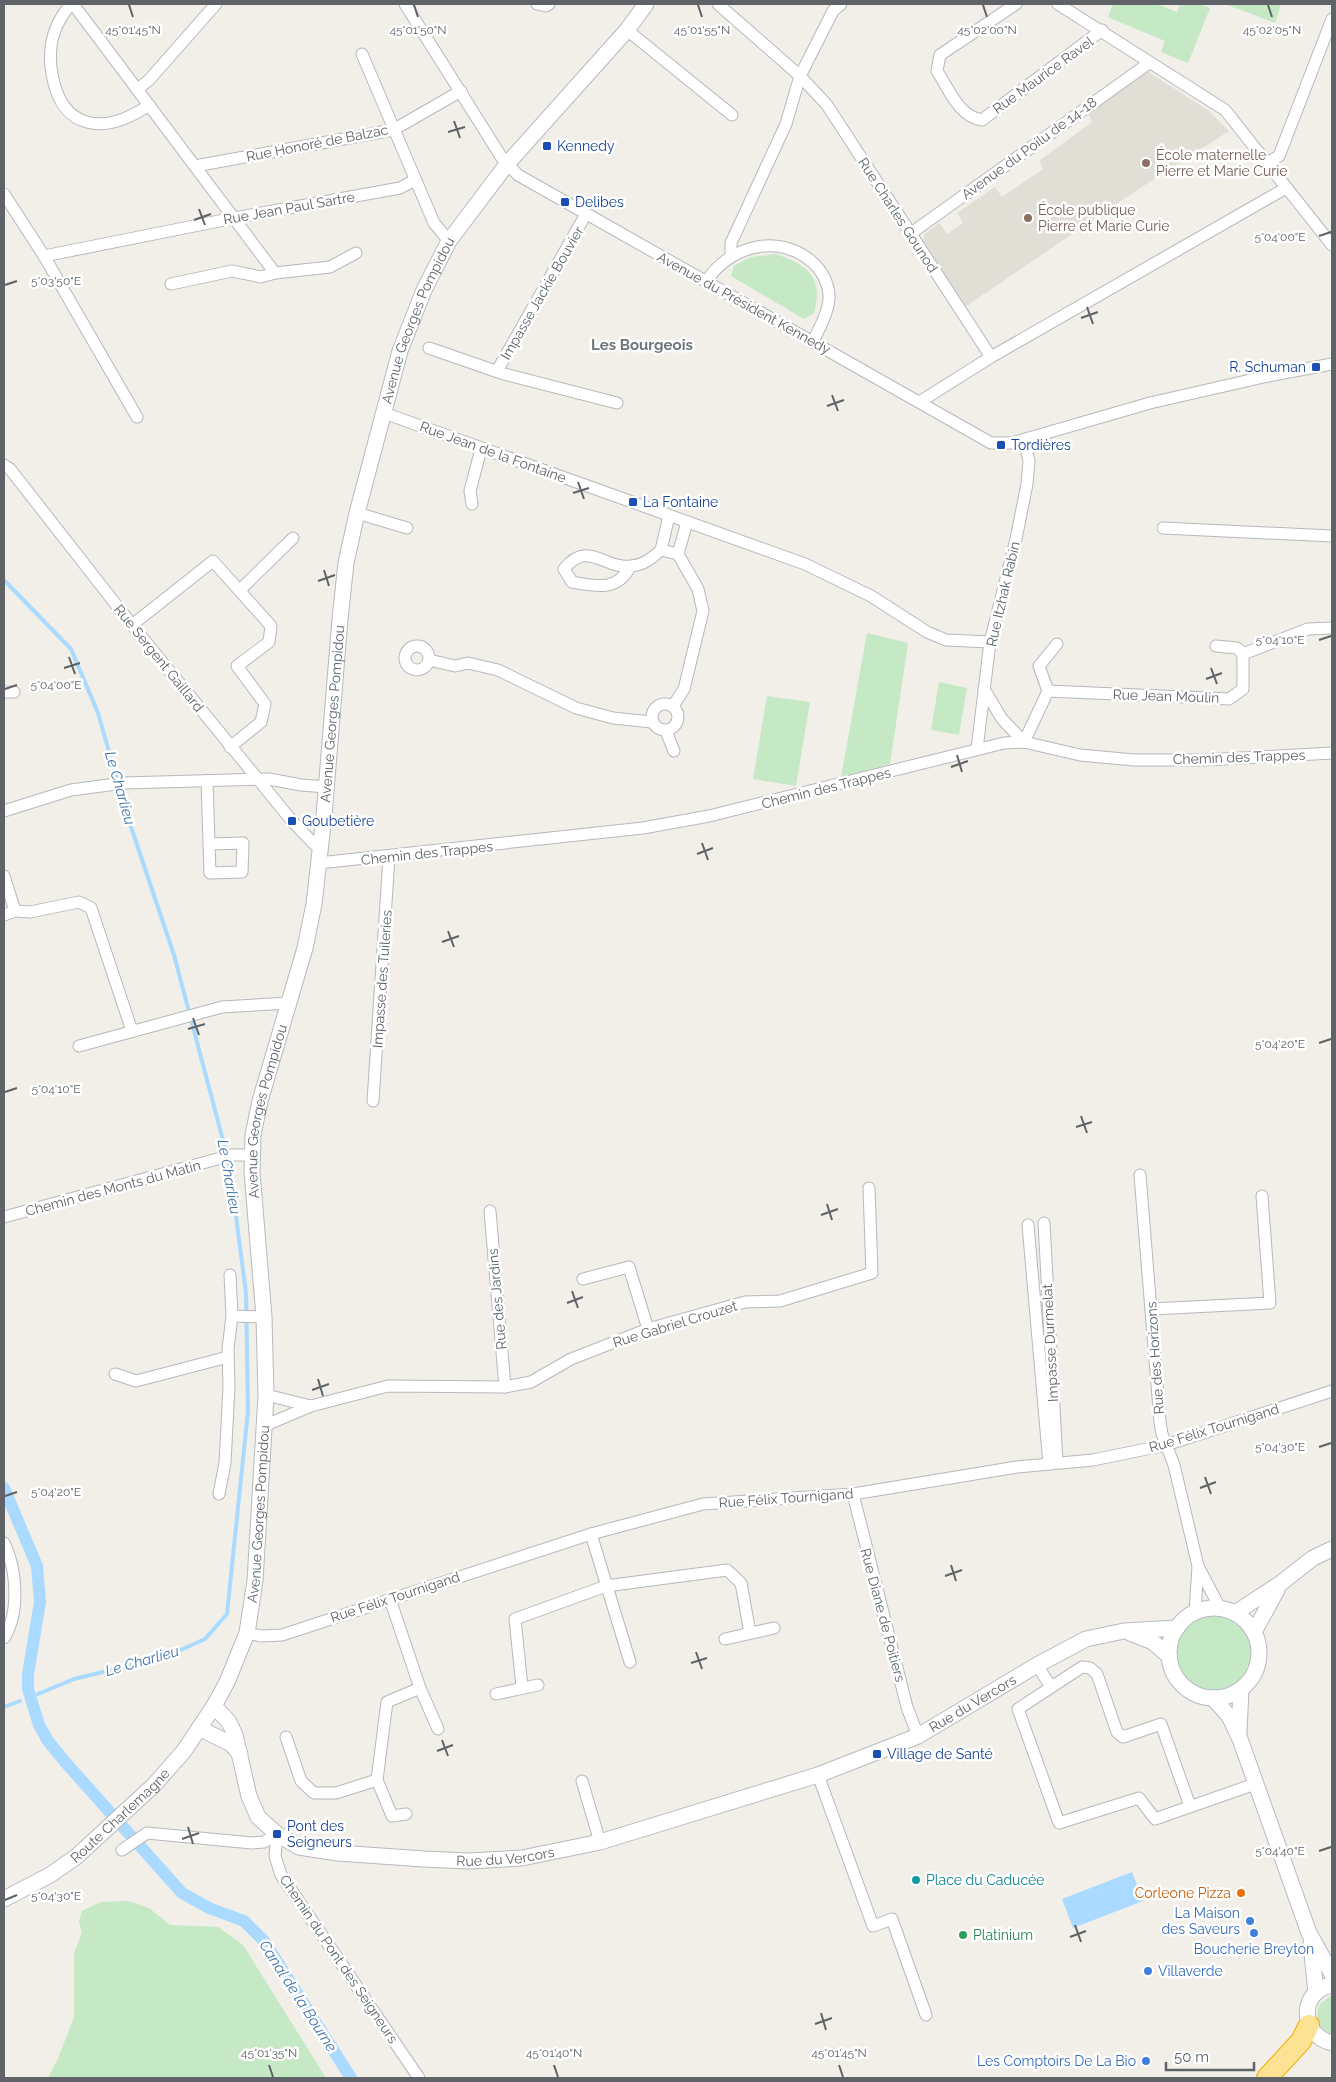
<svg xmlns="http://www.w3.org/2000/svg" width="1336" height="2082" font-family="Raleway,sans-serif">
<style>
.education{fill:#e1ded6}
.green{fill:#c5e8c5}
.water{fill:#aadaff}
.lines{fill:none;stroke-linecap:round;stroke-linejoin:round}
.stream{stroke:#aadaff;stroke-width:4}
.canal{stroke:#aadaff;stroke-width:12}
.street-casing{stroke:#b5b8bc;stroke-width:13}
.secondary-casing{stroke:#b6babf;stroke-width:17}
.highway-casing{stroke:#f9ab00;stroke-width:22}
.street{stroke:#fff;stroke-width:11}
.secondary{stroke:#fff;stroke-width:15}
.highway{stroke:#fde293;stroke-width:20}
.ticks{fill:none;stroke:#5f6368;stroke-width:2}
.transit-dot{fill:#1a4fb4;stroke:#fff;stroke-width:2}
.education-dot{fill:#8d6e63;stroke:#fff;stroke-width:2}
.culture-dot{fill:#0f9aa8;stroke:#fff;stroke-width:2}
.food-dot{fill:#e8710a;stroke:#fff;stroke-width:2}
.shop-dot{fill:#3f7fe0;stroke:#fff;stroke-width:2}
.leisure-dot{fill:#2e9e5b;stroke:#fff;stroke-width:2}
.labels{text-anchor:middle;stroke-width:5;stroke-linejoin:round;paint-order:stroke}
.street-label{font-size:14px;fill:#5f6368;stroke:#fff}
.transit-label{font-size:14px;fill:#164399;stroke:#fff;text-anchor:start}
.education-label{font-size:14px;fill:#785e54;stroke:#fff;text-anchor:start}
.culture-label{font-size:14px;fill:#0d838f;stroke:#fff;text-anchor:start}
.food-label{font-size:14px;fill:#c56008;stroke:#fff;text-anchor:end}
.shop-label{font-size:14px;fill:#366cbe;stroke:#fff;text-anchor:end}
.leisure-label{font-size:14px;fill:#27864d;stroke:#fff;text-anchor:start}
.neighbourhood-label{font-size:15px;font-weight:bold;fill:#70757a;stroke:#fff}
.water-label{font-size:15px;font-style:italic;fill:#4174aa;stroke:#fff}
.ticks-label{font-size:12px;text-anchor:middle;fill:#5f6368;stroke:#fff;stroke-width:5;stroke-linejoin:round;paint-order:stroke}
</style>
<rect width="100%" height="100%" fill="#f1efe8"/>
<polygon class="education" points="1147,71 1209,111 1229,131 1128,196 965,307 923,241 925,234 939,223 947,234 963,223 957,213 995,187 1002,197 1043,169 1039,161 1092,122 1088,112"/>
<g class="green">
<polygon points="1113,4 1157,4 1177,12 1180,4 1200,4 1210,8 1188,63 1161,52 1165,41 1108,17"/>
<polygon points="1225,4 1281,4 1275,23"/>
<path d="M776,254C807,265 824,277 814,313L804,319L731,276L734,266L751,257Z"/>
<polygon points="867,633 908,643 890,764 841,777"/>
<polygon points="939,682 967,688 959,735 931,730"/>
<polygon points="767,696 810,702 796,786 753,779"/>
<circle cx="1214" cy="1653" r="37"/>
<polygon points="128,1901 149,1908 170,1925 218,1927 243,1945 326,2078 48,2078 59,2056 74,2017 74,1953 82,1933 79,1921 82,1911 101,1902"/>
<path d="M1332,1995V2034C1318,2030 1314,2016 1320,2004Z"/>
</g>
<polygon class="water" points="1132,1872 1143,1901 1073,1928 1062,1899"/>
<g class="lines">
<g class="stream">
<polyline points="4,580 71,649 98,713 128,818 174,955 229,1163 246,1293 248,1411 227,1614 205,1639 165,1657 74,1679 38,1694"/>
<polyline points="4,1707 20,1701"/>
</g>
<polyline class="canal" points="4,1488 37,1566 40,1602 28,1674 28,1689 39,1725 48,1741 66,1763 182,1893 209,1908 244,1921 264,1941 351,2078"/>
<defs>
<g id="street">
<path d="M71,4C53,25 47,47 52,74C62,133 107,134 149,105"/>
<polyline points="73,4 275,273"/>
<polyline points="405,4 502,158 518,175 991,443 1012,443 1150,403 1268,376 1332,364"/>
<polyline points="537,4 546,6 549,4"/>
<polyline points="718,4 800,76 827,105 991,357"/>
<path d="M1016,4L940,55L937,71C949,89 959,117 982,120L1102,30"/>
<polyline points="1058,4 1225,110 1332,245"/>
<polyline points="627,30 732,115"/>
<polyline points="362,54 434,223 449,241"/>
<polyline points="138,89 149,80 216,4"/>
<polyline points="1267,163 1279,156 1332,19"/>
<polyline points="195,166 393,130 461,91"/>
<polyline points="4,194 44,256 137,417"/>
<polyline points="910,234 1149,63"/>
<polyline points="731,255 731,243 786,124 800,76 833,11 841,4"/>
<polyline points="44,256 234,218 400,188 415,180"/>
<path d="M706,282C728,246 778,233 811,261C821,269 828,282 829,295C830,310 819,328 813,342"/>
<polyline points="171,284 232,271 261,277 275,273 330,267 356,253"/>
<polyline points="429,348 504,374 617,403"/>
<polyline points="497,371 586,214"/>
<polyline points="921,401 991,357 1286,188"/>
<polyline points="384,413 805,564 871,596 927,632 946,640 990,642"/>
<polyline points="4,465 10,469 132,625 292,821 314,844 321,846"/>
<polyline points="472,504 470,491 481,449"/>
<polyline points="357,513 407,528"/>
<polyline points="669,516 661,550 678,554 687,522"/>
<polyline points="1163,528 1332,536"/>
<path d="M630,567C617,592 595,586 572,582L564,569C588,539 605,570 631,566C644,565 652,558 661,550"/>
<polyline points="240,590 293,538"/>
<polyline points="132,625 213,561 271,626 269,642 237,666 265,704 261,722 230,747"/>
<circle cx="417" cy="658" r="12"/>
<polyline points="1216,646 1237,648 1243,654"/>
<polyline points="429,660 455,666 468,663 498,670 576,708 613,718 652,722"/>
<polyline points="984,689 1002,719 1024,742 1048,691"/>
<polyline points="1048,691 1229,699 1243,689 1243,654 1308,629 1332,628"/>
<polyline points="1048,691 1039,666 1057,644"/>
<polyline points="4,692 14,692"/>
<circle cx="665" cy="717" r="13"/>
<polyline points="673,706 684,689 703,611 698,589 678,554"/>
<polyline points="666,731 674,751"/>
<polyline points="977,749 990,642 1016,539 1027,484 1029,461 1024,440"/>
<polyline points="207,781 210,873 242,872 243,843 210,844"/>
<polyline points="4,811 71,790 124,783 269,779 301,785 327,787"/>
<polyline points="319,863 643,828 709,816 1004,743 1024,742 1080,755 1134,760 1206,760 1332,753"/>
<polyline points="4,876 15,911"/>
<polyline points="4,915 15,911 30,912 79,902 91,908 132,1031"/>
<polyline points="79,1046 222,1007 289,1003"/>
<polyline points="373,1101 389,857"/>
<polyline points="1140,1175 1160,1422 1162,1434 1174,1465 1198,1566 1195,1612"/>
<polyline points="490,1211 505,1387"/>
<polyline points="4,1217 232,1155 252,1155"/>
<polyline points="1044,1223 1057,1463"/>
<polyline points="1028,1225 1049,1464"/>
<polyline points="583,1279 629,1267 648,1329"/>
<polyline points="1152,1309 1270,1303 1262,1196"/>
<polyline points="232,1316 264,1317"/>
<polyline points="115,1374 136,1381 228,1357"/>
<polyline points="266,1395 311,1406"/>
<polyline points="266,1425 311,1406 388,1386 505,1387 531,1382 571,1359 648,1329 745,1302 780,1301 872,1273 869,1188"/>
<polyline points="219,1494 225,1463 229,1387 228,1349 232,1316 230,1275"/>
<polyline points="853,1494 907,1707 918,1736"/>
<polyline points="591,1534 630,1662"/>
<path d="M4,1543C17,1569 20,1613 4,1638"/>
<polyline points="1200,1570 1220,1608"/>
<polyline points="390,1599 420,1688 438,1729"/>
<polyline points="247,1633 261,1636 282,1635 591,1534 703,1504 853,1494 1017,1467 1093,1460 1166,1445 1332,1391"/>
<polyline points="725,1639 774,1628"/>
<polyline points="1037,1665 1051,1687"/>
<polyline points="522,1687 515,1619 606,1586 727,1570 741,1583 750,1633"/>
<polyline points="496,1694 538,1685"/>
<polyline points="286,1737 301,1781 314,1793 336,1793 377,1780"/>
<polyline points="818,1775 873,1926 892,1919 926,2015"/>
<polyline points="377,1780 387,1702 420,1688"/>
<polyline points="377,1780 392,1816 406,1814"/>
<polyline points="582,1781 600,1842"/>
<polyline points="1190,1806 1161,1724 1123,1737 1117,1732 1097,1674 1090,1668 1082,1667 1018,1709 1059,1823 1139,1798 1155,1819 1255,1784"/>
<polyline points="277,1834 275,1856 281,1875 419,2078"/>
<polyline points="122,1850 147,1833 252,1843 264,1842 277,1834"/>
</g>
<g id="secondary">
<circle cx="1214" cy="1653" r="45"/>
<polyline points="1235,1613 1281,1583 1313,1558 1332,1549"/>
<polyline points="1254,1632 1277,1590"/>
<polyline points="1130,1633 1153,1642 1169,1656"/>
<polyline points="1213,1698 1229,1716 1240,1739 1309,1933 1332,1974"/>
<path id="s1" d="M214,1706L229,1722L235,1735L249,1796L258,1817L277,1834L299,1847L338,1853L424,1859L469,1861L522,1858L600,1842L818,1775L918,1736L1037,1665L1086,1639L1124,1631L1177,1628"/>
<polyline points="199,1728 231,1744 240,1754"/>
<polyline points="1239,1732 1241,1689"/>
<path id="s2" d="M4,1899L50,1875L76,1857L154,1785L184,1751L214,1706L227,1682L247,1633L255,1581L266,1395L264,1317L252,1172L253,1135L260,1101L305,948L314,904L324,816L340,619L346,563L357,513L400,351L424,290L449,241L507,164L627,30L646,4"/>
<polyline points="1311,1944 1316,1993"/>
<path d="M1332,1985C1298,1991 1300,2036 1332,2043"/>
</g>
<polyline id="highway" points="1267,2078 1301,2041 1309,2025"/>
</defs>
<use href="#street" class="street-casing"/>
<use href="#secondary" class="secondary-casing"/>
<use href="#highway" class="highway-casing"/>
<use href="#street" class="street"/>
<use href="#secondary" class="secondary"/>
<use href="#highway" class="highway"/>
</g>
<path class="ticks" d="M129,5L133,17M414,5L418,17M698,5L702,17M983,5L987,17M1268,5L1272,17M454,121L460,138M448,132L465,127M199,209L205,225M194,220L211,214M1319,236L1331,232M5,285L17,281M1087,307L1093,324M1081,318L1098,312M832,395L838,411M827,406L844,400M578,482L584,499M573,493L589,488M324,570L329,586M318,581L335,575M1319,640L1331,636M69,657L75,674M64,668L80,663M1211,668L1217,684M1206,679L1222,673M5,689L17,685M957,755L962,772M951,767L968,761M702,843L708,860M697,854L713,848M448,931L454,947M442,942L459,936M193,1018L199,1035M188,1029L205,1024M1319,1043L1331,1039M5,1092L17,1088M1081,1116L1087,1133M1076,1127L1092,1122M827,1204L832,1220M821,1215L838,1209M572,1291L578,1308M567,1303L583,1297M318,1379L323,1396M312,1390L329,1384M1319,1447L1331,1443M1205,1477L1211,1494M1200,1488L1216,1482M5,1496L17,1492M951,1565L956,1581M945,1576L962,1570M696,1652L702,1669M691,1663L707,1658M442,1740L448,1756M437,1751L453,1745M188,1827L193,1844M182,1839L199,1833M1319,1851L1331,1847M5,1900L17,1895M1075,1925L1081,1942M1070,1937L1086,1931M821,2013L826,2030M815,2024L832,2018M269,2065L273,2077M554,2065L558,2077M839,2065L843,2077"/>
<g class="transit-dot">
<rect x="542" y="141" width="10" height="10" rx="2.5"/>
<rect x="560" y="197" width="10" height="10" rx="2.5"/>
<rect x="1311" y="362" width="10" height="10" rx="2.5"/>
<rect x="996" y="440" width="10" height="10" rx="2.5"/>
<rect x="628" y="497" width="10" height="10" rx="2.5"/>
<rect x="287" y="816" width="10" height="10" rx="2.5"/>
<rect x="872" y="1749" width="10" height="10" rx="2.5"/>
<rect x="272" y="1829" width="10" height="10" rx="2.5"/>
</g>
<g class="education-dot">
<circle cx="1146" cy="163" r="5"/>
<circle cx="1028" cy="218" r="5"/>
</g>
<circle class="culture-dot" cx="916" cy="1880" r="5"/>
<circle class="food-dot" cx="1241" cy="1893" r="5"/>
<g class="shop-dot">
<circle cx="1250" cy="1921" r="5"/>
<circle cx="1254" cy="1933" r="5"/>
<circle cx="1148" cy="1971" r="5"/>
<circle cx="1146" cy="2061" r="5"/>
</g>
<circle class="leisure-dot" cx="963" cy="1935" r="5"/>
<g class="labels">
<g class="street-label">
<text transform="translate(1043 75) rotate(-36)" y="5">Rue Maurice Ravel</text>
<text transform="translate(317 143) rotate(-11)" y="5">Rue Honoré de Balzac</text>
<text transform="translate(1029 148) rotate(-36)" y="5">Avenue du Poilu de 14-18</text>
<text transform="translate(289 208) rotate(-10)" y="5">Rue Jean Paul Sartre</text>
<text transform="translate(898 215) rotate(57)" y="5">Rue Charles Gounod</text>
<text transform="translate(542 293) rotate(-60)" y="5">Impasse Jackie Bouvier</text>
<text transform="translate(744 303) rotate(29)" y="5">Avenue du Président Kennedy</text>
<text dy="5" stroke="none"><textPath href="#s2" startOffset="1704">Avenue Georges Pompidou</textPath></text>
<text transform="translate(493 452) rotate(20)" y="5">Rue Jean de la Fontaine</text>
<text transform="translate(1003 594) rotate(-77)" y="5">Rue Itzhak Rabin</text>
<text transform="translate(159 658) rotate(51)" y="5">Rue Sergent Gaillard</text>
<text transform="translate(1166 696) rotate(2)" y="5">Rue Jean Moulin</text>
<text dy="5" stroke="none"><textPath href="#s2" startOffset="1299">Avenue Georges Pompidou</textPath></text>
<text transform="translate(1239 757) rotate(-2)" y="5">Chemin des Trappes</text>
<text transform="translate(826 788) rotate(-14)" y="5">Chemin des Trappes</text>
<text transform="translate(427 853) rotate(-6)" y="5">Chemin des Trappes</text>
<text transform="translate(382 979) rotate(-86)" y="5">Impasse des Tuileries</text>
<text dy="5" stroke="none"><textPath href="#s2" startOffset="894">Avenue Georges Pompidou</textPath></text>
<text transform="translate(113 1188) rotate(-15)" y="5">Chemin des Monts du Matin</text>
<text transform="translate(497 1299) rotate(-95)" y="5">Rue des Jardins</text>
<text transform="translate(675 1324) rotate(-17)" y="5">Rue Gabriel Crouzet</text>
<text transform="translate(1050 1343) rotate(-93)" y="5">Impasse Durmelat</text>
<text transform="translate(1155 1358) rotate(-94)" y="5">Rue des Horizons</text>
<text transform="translate(1214 1428) rotate(-17)" y="5">Rue Félix Tournigand</text>
<text transform="translate(786 1498) rotate(-4)" y="5">Rue Félix Tournigand</text>
<text dy="5" stroke="none"><textPath href="#s2" startOffset="489">Avenue Georges Pompidou</textPath></text>
<text transform="translate(395 1597) rotate(-18)" y="5">Rue Félix Tournigand</text>
<text transform="translate(883 1615) rotate(75)" y="5">Rue Diane de Poitiers</text>
<text dy="5" stroke="none"><textPath href="#s1" startOffset="875">Rue du Vercors</textPath></text>
<text dy="5" stroke="none"><textPath href="#s2" startOffset="144">Route Charlemagne</textPath></text>
<text dy="5" stroke="none"><textPath href="#s1" startOffset="380">Rue du Vercors</textPath></text>
<text transform="translate(339 1959) rotate(56)" y="5">Chemin du Pont des Seigneurs</text>
</g>
<g class="transit-label">
<text x="557" y="151">Kennedy</text>
<text x="575" y="207">Delibes</text>
<text x="1306" y="372" text-anchor="end">R. Schuman</text>
<text x="1011" y="450">Tordières</text>
<text x="643" y="507">La Fontaine</text>
<text x="302" y="826">Goubetière</text>
<text x="887" y="1759">Village de Santé</text>
<text x="287" y="1831">Pont des<tspan x="287" dy="16">Seigneurs</tspan></text>
</g>
<g class="education-label">
<text x="1156" y="160">École maternelle<tspan x="1156" dy="16">Pierre et Marie Curie</tspan></text>
<text x="1038" y="215">École publique<tspan x="1038" dy="16">Pierre et Marie Curie</tspan></text>
</g>
<g class="culture-label">
<text x="926" y="1885">Place du Caducée</text>
</g>
<g class="food-label">
<text x="1231" y="1898">Corleone Pizza</text>
</g>
<g class="shop-label">
<text x="1240" y="1918">La Maison<tspan x="1240" dy="16">des Saveurs</tspan></text>
<text x="1254" y="1954" text-anchor="middle">Boucherie Breyton</text>
<text x="1158" y="1976" text-anchor="start">Villaverde</text>
<text x="1136" y="2066">Les Comptoirs De La Bio</text>
</g>
<g class="leisure-label">
<text x="973" y="1940">Platinium</text>
</g>
<g class="neighbourhood-label">
<text x="642" y="350">Les Bourgeois</text>
</g>
<g class="water-label">
<text transform="translate(120 788) rotate(74)" y="5">Le Charlieu</text>
<text transform="translate(229 1177) rotate(80)" y="5">Le Charlieu</text>
<text transform="translate(142 1661) rotate(-16)" y="5">Le Charlieu</text>
<text transform="translate(298 1996) rotate(57)" y="5">Canal de la Bourne</text>
</g>
</g>
<g class="ticks-label">
<text x="133" y="34">45°01'45"N</text>
<text x="418" y="34">45°01'50"N</text>
<text x="987" y="34">45°02'00"N</text>
<text x="1272" y="34">45°02'05"N</text>
<text x="702" y="34">45°01'55"N</text>
<text x="1280" y="241">5°04'00"E</text>
<text x="56" y="285">5°03'50"E</text>
<text x="1280" y="644">5°04'10"E</text>
<text x="56" y="689">5°04'00"E</text>
<text x="1280" y="1048">5°04'20"E</text>
<text x="56" y="1093">5°04'10"E</text>
<text x="1280" y="1451">5°04'30"E</text>
<text x="56" y="1496">5°04'20"E</text>
<text x="1280" y="1855">5°04'40"E</text>
<text x="56" y="1900">5°04'30"E</text>
<text x="269" y="2057">45°01'35"N</text>
<text x="554" y="2057">45°01'40"N</text>
<text x="839" y="2057">45°01'45"N</text>
</g>
<rect width="1336" height="2082" fill="none" stroke="#5f6368" stroke-width="10"/>
<path d="M1166 2062v8h88v-8" fill="none" stroke="#5f6368" stroke-width="2.5"/>
<text x="1174" y="2062" font-size="15" fill="#5f6368" stroke="#ffffff" stroke-width="4" paint-order="stroke">50 m</text>
</svg>
